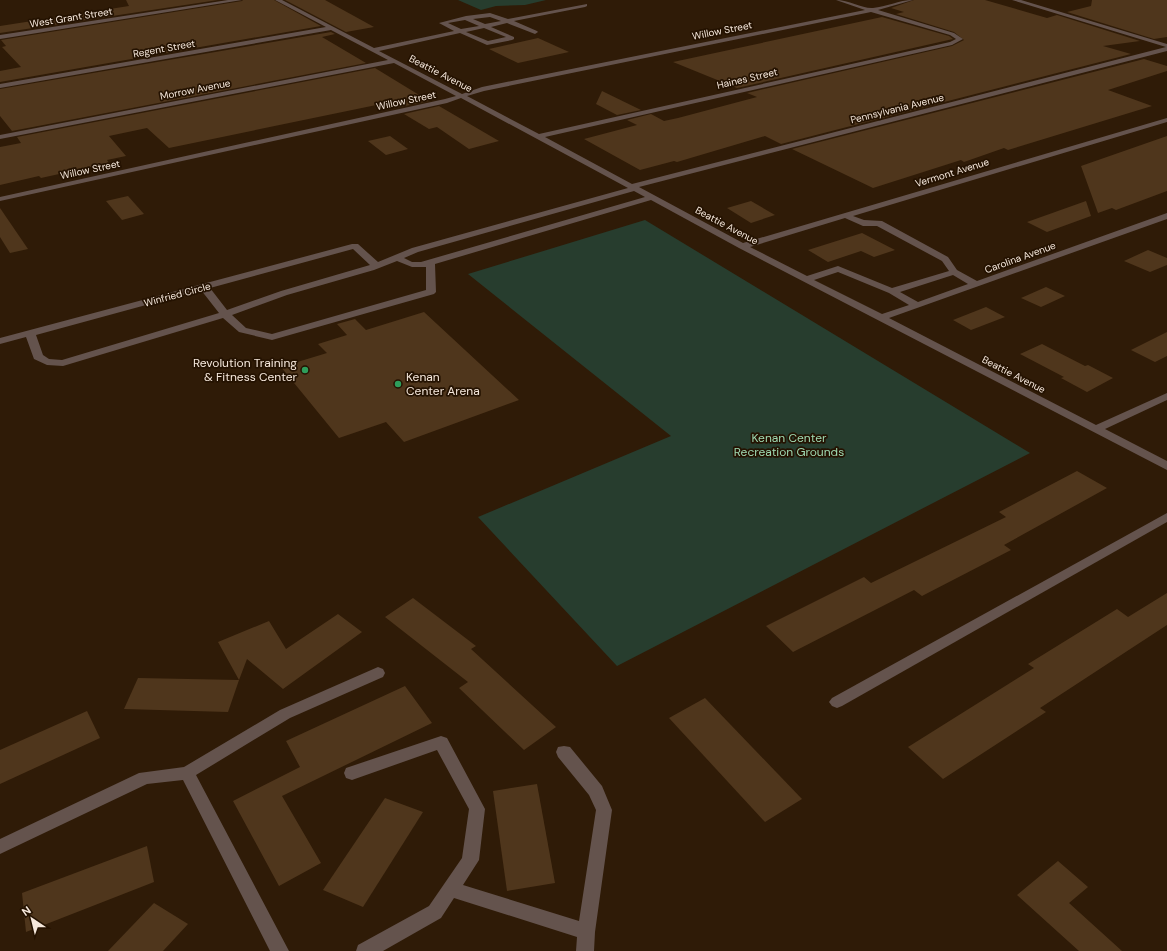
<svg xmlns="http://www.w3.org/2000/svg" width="1167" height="951" font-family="'DM Sans',sans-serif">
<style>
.green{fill:#273d2e}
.building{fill:#4f361c}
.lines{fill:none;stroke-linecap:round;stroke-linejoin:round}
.minor{fill:#64534d;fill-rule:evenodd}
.leisure-dot{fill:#2e9e5b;stroke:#241201;stroke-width:1.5}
.labels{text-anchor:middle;stroke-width:3.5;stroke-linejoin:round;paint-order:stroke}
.far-street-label{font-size:10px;fill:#f6e8dc;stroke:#241201}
.poi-label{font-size:12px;fill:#f6e8dc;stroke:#241201;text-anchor:end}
.park-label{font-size:12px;fill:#9fdab2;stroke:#241201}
</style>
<rect width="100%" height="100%" fill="#2f1b07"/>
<g class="green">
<polygon points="458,0 546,0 525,5 496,6 481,10"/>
<polygon points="645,220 1030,453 617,666 478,517 671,436 468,274"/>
</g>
<g class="building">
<polygon points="126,0 218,0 0,33 0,26 129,6"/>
<polygon points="243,0 274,0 321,26 0,82 0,71 21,67 2,47 6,46 1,40 242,1"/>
<polygon points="285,0 325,0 374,27 346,32"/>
<polygon points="914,0 985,0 1047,18 1057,15 1140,41 1103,46 1131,54 781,144 765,136 677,162 674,161 640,170 584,139 637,125 627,120 651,114 664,121 678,118 757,97 747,93 952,46 964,40 954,32 896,14 904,12 891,8"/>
<polygon points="1092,0 1167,0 1167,37 1154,39 1067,12 1091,6"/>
<polygon points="882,17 949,36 953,39 737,88 673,62"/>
<polygon points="331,32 335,34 322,37 366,63 12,131 0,116 0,89"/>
<polygon points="538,38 569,52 518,63 489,49"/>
<polygon points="1144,59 1167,66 1167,71 1108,90 1152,106 1008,150 1004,148 964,162 961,160 873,188 792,149"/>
<polygon points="375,68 429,101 395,108 386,103 169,148 147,128 109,136 126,156 107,160 109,163 41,178 39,176 0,185 0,147 21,143 17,137"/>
<polygon points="602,91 641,110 617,115 596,104"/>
<polygon points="439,106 499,141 469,149 437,127 429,129 404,114"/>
<polygon points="390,136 408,149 386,155 368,141"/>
<polygon points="1167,136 1167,191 1116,210 1112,208 1098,213 1081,166"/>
<polygon points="128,196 144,214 122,220 106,201"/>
<polygon points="751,201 775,215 751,223 727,208"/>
<polygon points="1086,201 1091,216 1047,232 1027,222"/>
<polygon points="0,208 28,249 10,253 0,237"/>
<polygon points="862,233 895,250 874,257 861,251 828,262 808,250"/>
<polygon points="1148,250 1167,258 1167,265 1150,272 1124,261"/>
<polygon points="1046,287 1065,296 1041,307 1021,298"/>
<polygon points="986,307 1005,317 971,330 953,320"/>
<polygon points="424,312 519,400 404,442 386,422 339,438 281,367 327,353 318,344 347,335 337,324 355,319 366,330"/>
<polygon points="1167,332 1167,356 1155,362 1131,350"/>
<polygon points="1042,344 1085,366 1088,365 1113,378 1087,392 1061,378 1064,377 1020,354"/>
<polygon points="1077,471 1107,488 1004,545 1011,550 922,596 914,590 793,652 766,626 864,577 871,583 1006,517 999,512"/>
<polygon points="1167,593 1167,625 1040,708 1046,712 943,779 908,747 1034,668 1028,664 1117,609 1128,617"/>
<polygon points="413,598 476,646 471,649 556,727 524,750 459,688 468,682 385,617"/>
<polygon points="338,614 362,632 283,689 247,659 239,680 218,642 269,621 286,649"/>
<polygon points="138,678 239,680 228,712 124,709"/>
<polygon points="405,686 432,723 282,796 321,863 279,886 233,801 300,767 286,741"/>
<polygon points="705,698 802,799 765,822 669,718"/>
<polygon points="87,711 100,738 0,784 0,750"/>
<polygon points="537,784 555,883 507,891 493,791"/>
<polygon points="385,798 423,812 363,907 323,890"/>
<polygon points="147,846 154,882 26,932 22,893"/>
<polygon points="1058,861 1088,887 1069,903 1122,951 1079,951 1017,895"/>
<polygon points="154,903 188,924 163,951 108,951"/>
</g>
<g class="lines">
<g class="minor">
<polygon points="228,0 242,0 0,39 0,35"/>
<path d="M275,0H282L374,48L454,31L439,23L466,16L490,13L508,19L587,4V6L585,7L514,21L537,31L538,32L535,34L507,23L491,27L514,37V39L512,40L487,45L460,33L379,51L462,94L482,87L865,10L836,0C849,0 863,9 873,8C886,7 899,0 913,0L878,10L954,33L963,39L952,45L545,137L632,184L1166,47L1012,0H1021L1167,44V51L639,187L743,243L1167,118V122L853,216L864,220L882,221L948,257L957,270L977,281L1167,213V219L889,318L1096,425L1167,393V400L1105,429L1167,461V470L739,248L651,200L435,264L436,292L434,294L272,340L239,332L223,318L63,366L47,365L34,359L26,337L0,344V338L352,244H358L378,262L412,248L628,188L461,98L447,103L0,201V197L445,99L456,96L394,63L0,139V135L388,60L331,30L0,88V84L326,27ZM871,12L950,35L956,39L950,42L539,134L467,96L484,91ZM490,17L501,21L485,24L473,19ZM465,20L479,26L461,29L448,23ZM484,28L506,37L488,41L466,32ZM634,191L645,197L421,262H412L404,258L418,252ZM845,218L863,226H877L942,261L949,271L892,288L838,266L807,276L750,247ZM353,249L370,265L281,291L227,310L210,288ZM397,261L412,267H426V290L272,334L246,328L232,315L287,295L374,270ZM838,272L889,293L909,305L882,314L814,280ZM953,275L968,284L918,302L900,292ZM201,290L219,313L62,360L49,359L43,355L36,335Z"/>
<polygon points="1167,513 1167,522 842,706 837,708 832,706 829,702 832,698"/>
<polygon points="378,667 383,669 385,673 383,677 290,718 196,775 289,951 270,951 183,780 147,784 0,854 0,839 139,773 184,767 280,710"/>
<polygon points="441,736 447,738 485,809 479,860 463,885 579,921 596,810 589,795 558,757 556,752 558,747 564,746 570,747 602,786 612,810 595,932 594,951 576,951 577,937 454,898 441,918 383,951 356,951 358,945 429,906 462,858 469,809 437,750 352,780 346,778 344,773 346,768"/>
</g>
</g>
<g class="leisure-dot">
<circle cx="305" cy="370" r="4"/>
<circle cx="398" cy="384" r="4"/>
</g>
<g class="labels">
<g class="far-street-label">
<text transform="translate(71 17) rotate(-9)" y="4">West Grant Street</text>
<text transform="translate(722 30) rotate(-11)" y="4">Willow Street</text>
<text transform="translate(164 48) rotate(-10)" y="4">Regent Street</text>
<text transform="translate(441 73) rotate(27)" y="4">Beattie Avenue</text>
<text transform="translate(747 78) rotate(-13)" y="4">Haines Street</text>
<text transform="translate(195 89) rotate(-11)" y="4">Morrow Avenue</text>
<text transform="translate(406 100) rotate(-12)" y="4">Willow Street</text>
<text transform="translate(897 108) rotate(-14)" y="4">Pennsylvania Avenue</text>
<text transform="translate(90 169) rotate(-12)" y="4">Willow Street</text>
<text transform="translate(952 172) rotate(-17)" y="4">Vermont Avenue</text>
<text transform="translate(727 225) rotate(28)" y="4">Beattie Avenue</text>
<text transform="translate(1020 257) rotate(-20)" y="4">Carolina Avenue</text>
<text transform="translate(177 294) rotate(-15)" y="4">Winfried Circle</text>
<text transform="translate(1014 374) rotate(27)" y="4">Beattie Avenue</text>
</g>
<g class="poi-label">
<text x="297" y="367">Revolution Training<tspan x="297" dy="14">&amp; Fitness Center</tspan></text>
<text x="406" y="381" text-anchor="start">Kenan<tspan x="406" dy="14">Center Arena</tspan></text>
</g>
<g class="park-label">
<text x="789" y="442">Kenan Center<tspan x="789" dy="14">Recreation Grounds</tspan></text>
</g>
</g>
<g transform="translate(32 919) rotate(325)" stroke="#241201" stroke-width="3" paint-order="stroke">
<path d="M0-3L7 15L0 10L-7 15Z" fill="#f6e8dc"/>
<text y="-6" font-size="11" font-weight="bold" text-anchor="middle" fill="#f6e8dc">N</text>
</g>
</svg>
